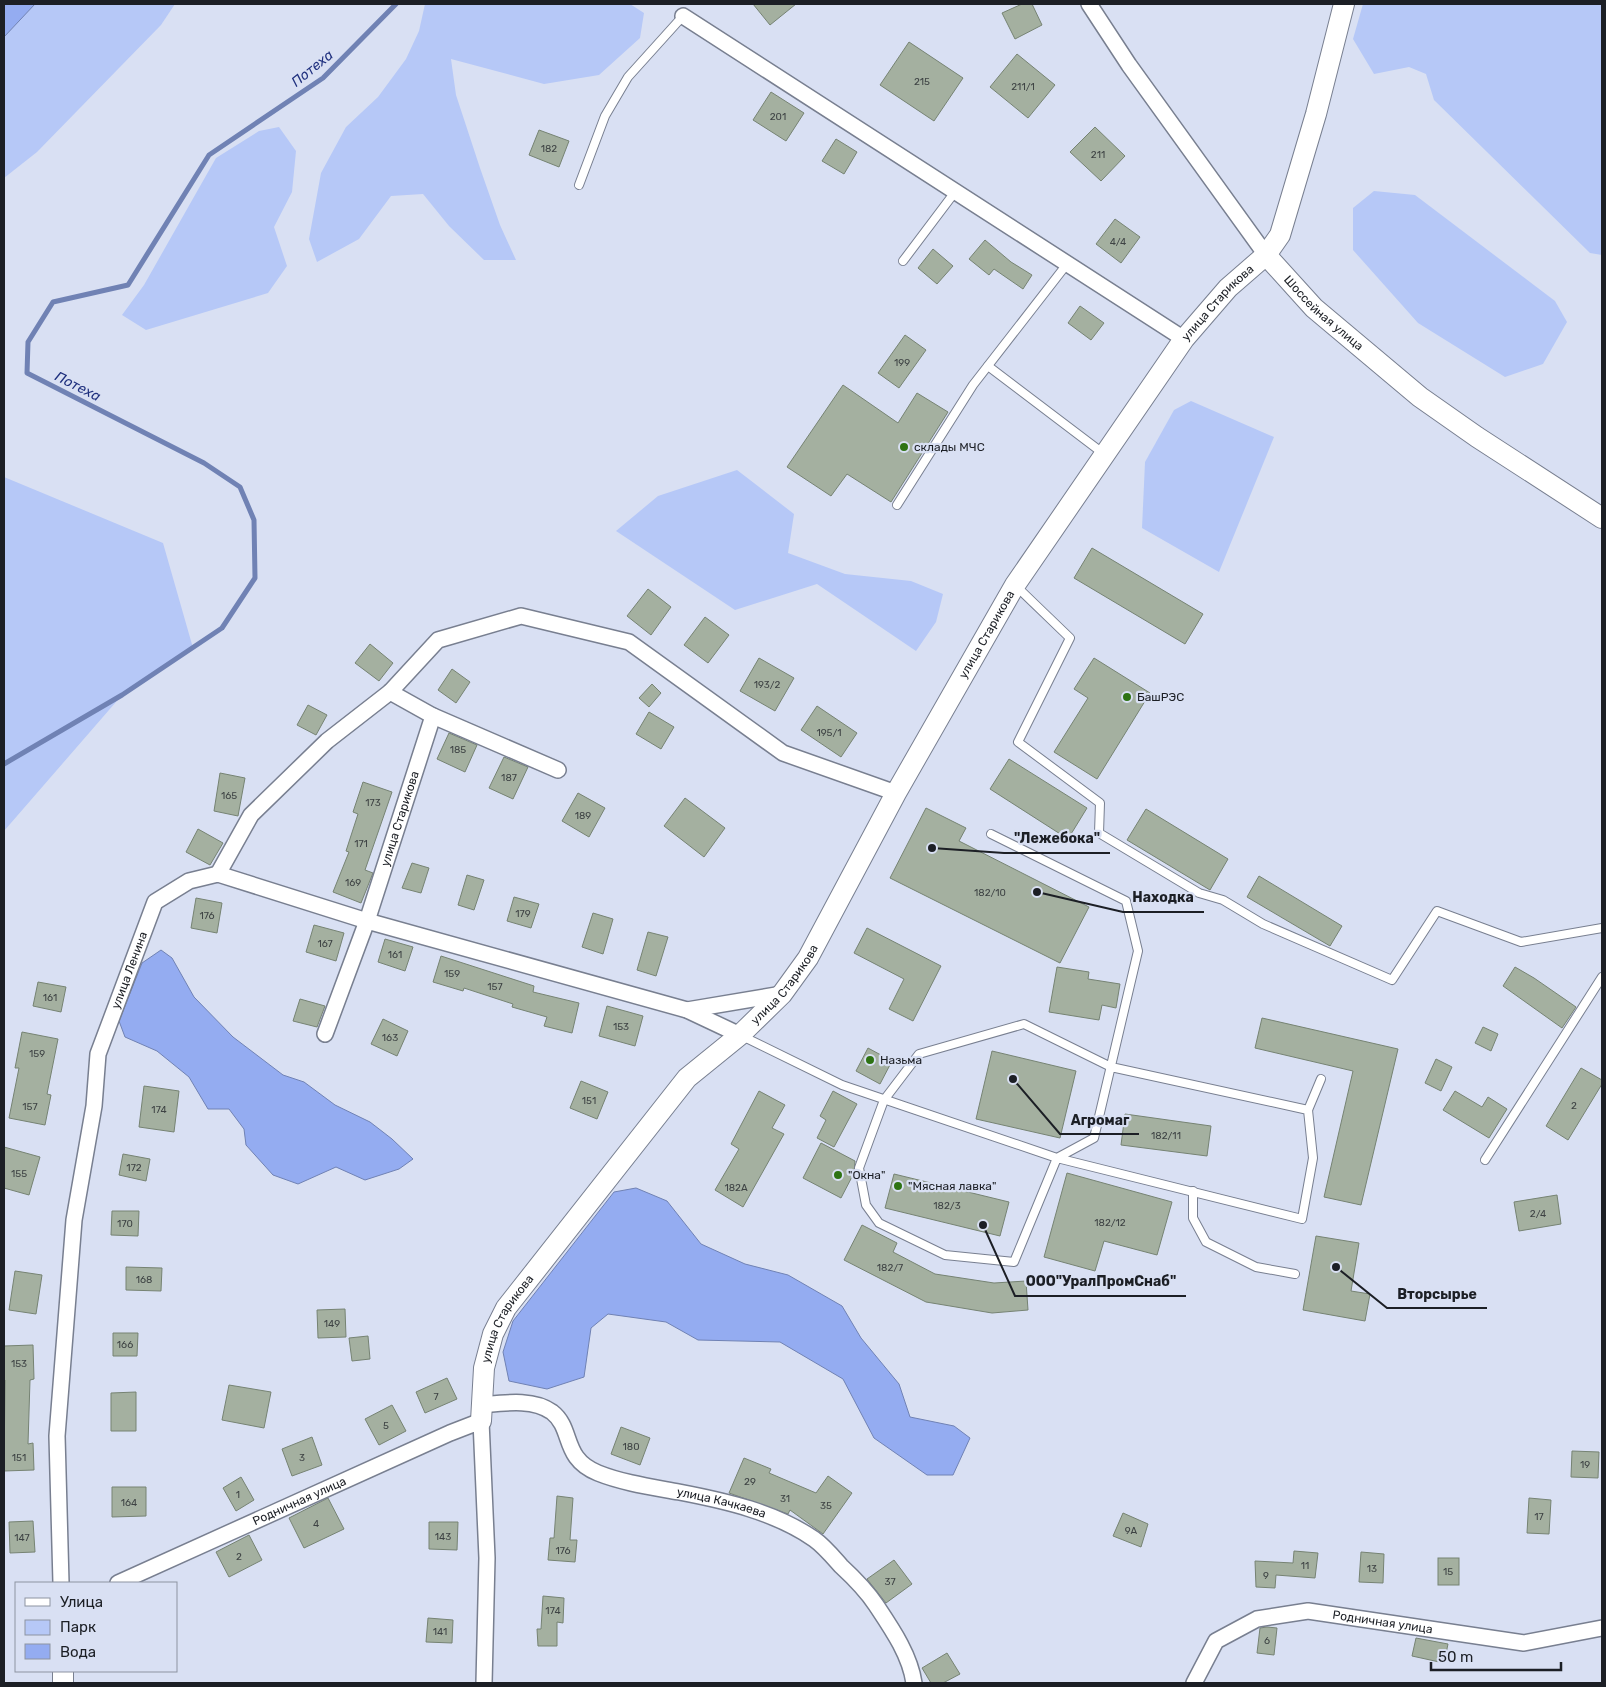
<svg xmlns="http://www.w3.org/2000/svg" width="1606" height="1687" font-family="Rubik,sans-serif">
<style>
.green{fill:#b6c8f7}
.water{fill:#94acf1;stroke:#7082b4}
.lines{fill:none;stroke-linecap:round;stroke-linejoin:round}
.stream{stroke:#7082b4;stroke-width:5}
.building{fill:#a4b0a0;stroke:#768373}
.lane-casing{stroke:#787f90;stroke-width:10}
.street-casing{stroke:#787f90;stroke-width:18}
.secondary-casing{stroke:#787f90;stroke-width:22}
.lane{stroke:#fff;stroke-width:8}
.street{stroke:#fff;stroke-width:15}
.secondary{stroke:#fff;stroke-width:20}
.poi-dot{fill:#2e7313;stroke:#d9e0f3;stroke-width:2}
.labels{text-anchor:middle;stroke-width:4.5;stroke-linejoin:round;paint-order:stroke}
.number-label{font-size:10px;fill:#3e4344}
.street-label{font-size:12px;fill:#1c1f25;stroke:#d9e0f3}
.poi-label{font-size:12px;fill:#1c1f25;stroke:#d9e0f3;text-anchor:start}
.water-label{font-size:14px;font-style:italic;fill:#20317f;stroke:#d9e0f3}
.leader{fill:none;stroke:#1c1f25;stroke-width:2}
.callout-dot{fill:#1c1f25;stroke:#d9e0f3;stroke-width:2}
.callout-label{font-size:14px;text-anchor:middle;font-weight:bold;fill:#1c1f25;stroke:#d9e0f3;stroke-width:4.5;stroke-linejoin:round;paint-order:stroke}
</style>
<rect width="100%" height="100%" fill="#d9e0f3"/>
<g class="green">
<polygon points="35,4 175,4 161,25 37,152 4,178 4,37"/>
<polygon points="425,4 630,4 644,13 640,38 599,75 544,84 451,59 456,95 480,168 500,225 516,260 484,260 449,226 423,194 391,196 359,239 317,262 309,239 321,173 346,127 378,97 406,59 419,31"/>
<polygon points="1363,4 1602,4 1602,255 1590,253 1434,100 1426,74 1409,67 1374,74 1353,39"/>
<polygon points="279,127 296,151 292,192 274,227 287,266 268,293 146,330 122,315 144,285 216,158 259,131"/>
<polygon points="1374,191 1415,195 1555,301 1567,322 1543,364 1505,377 1418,323 1353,250 1353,208"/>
<polygon points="1191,401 1274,437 1219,572 1142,528 1145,462 1174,410"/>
<polygon points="737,470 794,514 788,553 845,574 911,581 943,594 936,622 916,651 817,584 735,610 616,531 658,496"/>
<polygon points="4,477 163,543 193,648 122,695 4,831"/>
</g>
<g class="water">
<polygon points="4,4 35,4 4,37"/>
<polygon points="161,950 172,958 194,997 233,1037 283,1075 304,1082 335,1105 370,1122 392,1139 413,1159 399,1169 365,1180 336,1167 298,1184 273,1175 246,1145 244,1129 229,1109 208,1109 189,1077 157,1051 125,1037 119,1021 142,963"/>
<polygon points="636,1188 667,1201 701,1244 745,1264 788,1275 842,1306 861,1338 899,1384 910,1417 954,1426 970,1438 953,1475 927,1475 874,1438 843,1379 780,1342 698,1340 666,1322 608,1314 591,1328 584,1377 547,1389 509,1381 503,1352 513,1321 614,1192"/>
</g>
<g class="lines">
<polyline class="stream" points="4,764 122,695 222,628 255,578 254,520 240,487 204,463 27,373 28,342 53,302 128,285 209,155 323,78 396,4"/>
</g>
<g class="building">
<polygon points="753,4 796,4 770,25"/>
<polygon points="1022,4 1032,4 1042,25 1015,39 1002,13"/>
<polygon points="909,42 963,78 934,121 880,85"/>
<polygon points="1017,54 1055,85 1028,118 990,87"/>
<polygon points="771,92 804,113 786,141 753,120"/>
<polygon points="1095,127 1125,156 1101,181 1070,152"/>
<polygon points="539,130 569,141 559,167 529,155"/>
<polygon points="836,139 857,152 844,174 822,161"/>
<polygon points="1115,219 1140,237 1121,263 1096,244"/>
<polygon points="985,240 1011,262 1032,275 1023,289 994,269 989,275 969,259"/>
<polygon points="933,249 953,266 937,284 918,268"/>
<polygon points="1080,306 1104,323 1091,340 1068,323"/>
<polygon points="905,335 926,350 899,388 878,373"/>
<polygon points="843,385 898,423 917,393 948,412 891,502 847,474 831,496 787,467"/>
<polygon points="1092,548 1203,614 1185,644 1074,578"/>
<polygon points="648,589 671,607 651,635 627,616"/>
<polygon points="705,617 729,635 708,663 684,645"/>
<polygon points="370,644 393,663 379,681 355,663"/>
<polygon points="759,658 794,678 775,711 740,691"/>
<polygon points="1094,658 1150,693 1097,779 1054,752 1088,698 1074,689"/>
<polygon points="452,669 470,682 456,703 438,690"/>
<polygon points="652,684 661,693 649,707 639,698"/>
<polygon points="308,705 327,715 316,735 297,725"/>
<polygon points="817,706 857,733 841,757 801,730"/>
<polygon points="649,712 674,727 661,749 636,734"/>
<polygon points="449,733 477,745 465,772 437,759"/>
<polygon points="504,757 528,767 513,799 489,788"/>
<polygon points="1009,759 1087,808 1068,839 990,789"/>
<polygon points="220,773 245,778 238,816 214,811"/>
<polygon points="363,782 392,792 365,870 373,873 361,903 333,892 349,852 346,851 358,814 353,812"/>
<polygon points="578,793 605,808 589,837 562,821"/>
<polygon points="685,798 725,828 704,857 664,826"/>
<polygon points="926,808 966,828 959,841 1089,907 1060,963 890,878"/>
<polygon points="1146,809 1228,859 1210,890 1127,840"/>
<polygon points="198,829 223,843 210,865 186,852"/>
<polygon points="412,863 429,868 421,893 402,888"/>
<polygon points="467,875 484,880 474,910 458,905"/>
<polygon points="1259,876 1342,926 1330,946 1247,897"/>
<polygon points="514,897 539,904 531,928 507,921"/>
<polygon points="196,898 222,903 217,933 191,928"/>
<polygon points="593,913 613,919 603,954 582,947"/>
<polygon points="314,925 344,933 336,961 306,952"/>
<polygon points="867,928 941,966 913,1021 889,1009 904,979 854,953"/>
<polygon points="648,932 668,937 656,976 637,970"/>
<polygon points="385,939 413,947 405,971 378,962"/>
<polygon points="441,956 534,986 533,992 579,1003 572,1033 544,1026 547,1017 512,1007 513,1004 464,988 463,991 433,982"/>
<polygon points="1057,967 1089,972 1088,979 1120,984 1116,1008 1102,1005 1099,1020 1049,1012"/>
<polygon points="1515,967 1534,978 1576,1007 1562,1028 1503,986"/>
<polygon points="38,982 66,987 61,1012 33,1006"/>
<polygon points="300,999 325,1006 317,1027 293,1021"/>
<polygon points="607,1006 643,1016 635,1046 599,1036"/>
<polygon points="1262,1018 1398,1049 1361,1205 1324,1197 1353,1071 1255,1048"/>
<polygon points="383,1019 408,1031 397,1056 371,1044"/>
<polygon points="1483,1027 1498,1034 1491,1051 1475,1043"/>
<polygon points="22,1032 58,1039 47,1094 51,1095 45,1125 9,1118 19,1068 15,1068"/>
<polygon points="868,1048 892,1061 880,1084 856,1071"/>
<polygon points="992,1051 1076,1071 1060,1138 976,1119"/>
<polygon points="1436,1059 1452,1067 1441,1091 1425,1083"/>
<polygon points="1581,1068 1602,1080 1602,1084 1568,1140 1546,1126"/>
<polygon points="581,1081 608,1092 597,1119 570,1108"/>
<polygon points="144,1086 179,1091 174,1132 139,1127"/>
<polygon points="759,1091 785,1105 772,1128 784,1134 743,1207 715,1190 739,1149 731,1144"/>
<polygon points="833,1091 857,1104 834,1147 817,1138 826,1120 820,1116"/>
<polygon points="1455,1091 1482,1107 1488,1097 1507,1109 1489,1138 1443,1110"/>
<polygon points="1125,1114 1211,1126 1207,1156 1121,1145"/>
<polygon points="821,1143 855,1161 854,1173 841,1198 803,1178"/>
<polygon points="4,1147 40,1157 29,1195 4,1188"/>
<polygon points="123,1154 150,1159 146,1181 119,1175"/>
<polygon points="1067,1173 1172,1202 1157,1255 1104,1241 1095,1271 1044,1257"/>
<polygon points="894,1174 1009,1202 1000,1236 885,1208"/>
<polygon points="1557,1195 1561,1224 1519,1231 1514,1202"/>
<polygon points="112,1211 139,1211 138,1236 111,1235"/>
<polygon points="862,1225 897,1243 893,1252 935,1274 994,1283 1026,1281 1028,1310 992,1313 926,1302 844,1260"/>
<polygon points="1316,1236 1359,1243 1351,1291 1370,1294 1365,1321 1303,1310"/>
<polygon points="126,1267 162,1268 161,1291 126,1290"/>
<polygon points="15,1271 42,1275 36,1314 9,1310"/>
<polygon points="345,1309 346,1337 318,1338 317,1310"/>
<polygon points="113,1333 138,1333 137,1356 113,1356"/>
<polygon points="368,1336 370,1359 352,1361 349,1338"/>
<polygon points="33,1345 34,1379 30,1380 28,1444 33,1443 34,1470 4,1471 5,1380 4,1381 4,1346"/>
<polygon points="447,1378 457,1399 425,1413 416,1392"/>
<polygon points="229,1385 271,1392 264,1428 222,1420"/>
<polygon points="136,1392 136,1431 111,1431 111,1393"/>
<polygon points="392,1405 406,1431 379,1445 365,1419"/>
<polygon points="621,1427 650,1438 640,1465 611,1454"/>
<polygon points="312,1437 322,1465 292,1476 282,1449"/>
<polygon points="1572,1451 1599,1452 1598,1478 1571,1477"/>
<polygon points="744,1458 771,1469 769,1473 816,1493 828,1476 852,1493 823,1534 790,1510 788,1514 729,1493"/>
<polygon points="241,1477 254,1500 236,1511 223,1488"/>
<polygon points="112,1487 146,1487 146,1516 112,1517"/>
<polygon points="557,1496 573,1498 570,1540 577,1540 575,1562 548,1560 550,1538 554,1538"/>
<polygon points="328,1498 344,1529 304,1548 289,1518"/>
<polygon points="1529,1498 1551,1500 1549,1534 1527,1533"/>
<polygon points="1123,1513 1148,1524 1141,1547 1113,1536"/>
<polygon points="33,1521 35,1552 10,1553 9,1522"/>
<polygon points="429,1522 458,1522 457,1550 429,1549"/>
<polygon points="249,1535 262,1560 229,1577 216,1552"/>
<polygon points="1294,1551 1318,1553 1315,1578 1276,1575 1275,1588 1256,1587 1255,1561 1293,1563"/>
<polygon points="1361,1552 1384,1554 1383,1583 1359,1582"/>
<rect x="1438" y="1558" width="21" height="27"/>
<polygon points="894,1560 912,1584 886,1603 867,1579"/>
<polygon points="543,1596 564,1598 563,1623 557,1622 557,1646 538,1646 537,1629 541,1629"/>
<polygon points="428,1618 453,1620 452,1643 426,1642"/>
<polygon points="1267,1627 1277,1628 1274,1655 1257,1653 1260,1628"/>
<polygon points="1416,1638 1448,1644 1444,1663 1412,1656"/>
<polygon points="947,1653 960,1674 943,1683 931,1683 922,1668"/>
</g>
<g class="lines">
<defs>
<g id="lane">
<polyline points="579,185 605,116 628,77 683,16"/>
<polyline points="903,261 955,192"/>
<polyline points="988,366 1104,454"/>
<polyline points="897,505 973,385 1067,264"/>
<polyline points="1016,586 1070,638 1018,742 1100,803 1099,833 1199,893 1223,900 1263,924 1392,980 1437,911 1521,942 1602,928"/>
<polyline points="742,1036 842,1085 1057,1158 1302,1219 1313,1158 1308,1110 1111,1067 1024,1024 919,1054 884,1100 859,1168 866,1205 879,1223 945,1255 1014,1262 1057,1158 1094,1138 1138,951 1126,901 991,834"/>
<polyline points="1308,1110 1321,1079"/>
<polyline points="1485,1160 1602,977"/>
<polyline points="1193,1191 1193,1218 1206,1242 1256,1267 1295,1274"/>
</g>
<g id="street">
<polyline points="1089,4 1129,65 1266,255"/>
<polyline points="683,16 1184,339"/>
<polyline points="390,692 433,716 558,770"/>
<polyline points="218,874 251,815 327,741 390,692 438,640 521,616 629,642 783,753 896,793"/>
<polyline points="687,1010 782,994"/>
<path id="s1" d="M325,1034L367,921L433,716"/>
<path id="s2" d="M481,1405C503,1403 533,1398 552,1412C574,1429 561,1458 598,1473C623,1483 652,1487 679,1492C726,1501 775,1512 814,1539C824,1546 833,1557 841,1566C854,1578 866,1590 876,1605C892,1629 910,1655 914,1683"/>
<path id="s3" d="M61,1583L57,1436L74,1220L94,1106L98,1054L155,902L189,881L218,874L367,921L687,1010L740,1035"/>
<path id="s4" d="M118,1583L450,1433L481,1421L487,1558L484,1683"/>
<path id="s5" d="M1194,1683L1216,1641L1257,1619L1308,1611L1524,1643L1602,1628"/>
</g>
<g id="secondary">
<path id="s6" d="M1266,255L1314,308L1420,397L1477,437L1602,518"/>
<path id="s7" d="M481,1421L484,1368L493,1334L506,1308L687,1078L740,1035L782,994L808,958L896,793L1015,585L1184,339L1228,288L1266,255L1280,235L1316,114L1344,4"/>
<polyline points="63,1671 63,1683"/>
</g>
</defs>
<use href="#lane" class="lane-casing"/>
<use href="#street" class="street-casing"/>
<use href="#secondary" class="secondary-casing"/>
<use href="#lane" class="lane"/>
<use href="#street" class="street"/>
<use href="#secondary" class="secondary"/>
</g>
<g class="poi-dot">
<circle cx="904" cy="447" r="5"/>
<circle cx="1127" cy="697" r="5"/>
<circle cx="870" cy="1060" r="5"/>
<circle cx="838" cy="1175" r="5"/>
<circle cx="898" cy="1186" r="5"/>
</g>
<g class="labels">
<g class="number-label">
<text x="922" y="85">215</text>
<text x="1023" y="90">211/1</text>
<text x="778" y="120">201</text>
<text x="549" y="152">182</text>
<text x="1098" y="158">211</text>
<text x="1118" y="245">4/4</text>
<text x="902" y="366">199</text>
<text x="767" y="688">193/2</text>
<text x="829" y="736">195/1</text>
<text x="458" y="753">185</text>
<text x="509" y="781">187</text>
<text x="229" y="799">165</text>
<text x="373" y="806">173</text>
<text x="583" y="819">189</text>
<text x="361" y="847">171</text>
<text x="353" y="886">169</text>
<text x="990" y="896">182/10</text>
<text x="523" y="917">179</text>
<text x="207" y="919">176</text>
<text x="325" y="947">167</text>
<text x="395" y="958">161</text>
<text x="452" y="977">159</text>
<text x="495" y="990">157</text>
<text x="50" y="1001">161</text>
<text x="621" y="1030">153</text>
<text x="390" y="1041">163</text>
<text x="37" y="1057">159</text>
<text x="589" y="1104">151</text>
<text x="1574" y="1109">2</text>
<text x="30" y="1110">157</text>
<text x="159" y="1113">174</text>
<text x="1166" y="1139">182/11</text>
<text x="134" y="1171">172</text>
<text x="19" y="1177">155</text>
<text x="736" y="1191">182А</text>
<text x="947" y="1209">182/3</text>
<text x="1538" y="1217">2/4</text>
<text x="1110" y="1226">182/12</text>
<text x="125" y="1227">170</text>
<text x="890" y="1271">182/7</text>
<text x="144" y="1283">168</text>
<text x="332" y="1327">149</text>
<text x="125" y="1348">166</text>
<text x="19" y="1367">153</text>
<text x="436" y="1400">7</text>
<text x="386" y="1429">5</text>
<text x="631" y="1450">180</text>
<text x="19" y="1461">151</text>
<text x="302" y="1461">3</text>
<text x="1585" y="1468">19</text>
<text x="750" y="1485">29</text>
<text x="238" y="1498">1</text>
<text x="785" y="1502">31</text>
<text x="129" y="1506">164</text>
<text x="826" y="1509">35</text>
<text x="1539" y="1520">17</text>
<text x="316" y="1527">4</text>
<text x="1131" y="1534">9А</text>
<text x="443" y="1540">143</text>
<text x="22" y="1541">147</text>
<text x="563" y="1554">176</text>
<text x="239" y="1560">2</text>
<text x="1305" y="1569">11</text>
<text x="1372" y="1572">13</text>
<text x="1448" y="1575">15</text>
<text x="1266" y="1579">9</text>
<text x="890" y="1585">37</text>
<text x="553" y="1614">174</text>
<text x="440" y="1635">141</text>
<text x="1267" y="1644">6</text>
</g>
<g class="street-label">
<text dy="4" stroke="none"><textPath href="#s7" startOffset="1356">улица Старикова</textPath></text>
<text dy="4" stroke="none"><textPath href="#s6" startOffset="82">Шоссейная улица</textPath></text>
<text dy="4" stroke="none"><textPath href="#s7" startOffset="951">улица Старикова</textPath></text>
<text dy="4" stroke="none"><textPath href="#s1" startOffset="228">улица Старикова</textPath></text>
<text dy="4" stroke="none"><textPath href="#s3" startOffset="621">улица Ленина</textPath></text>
<text dy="4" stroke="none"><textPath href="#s7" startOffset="546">улица Старикова</textPath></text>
<text dy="4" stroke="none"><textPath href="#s7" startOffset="108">улица Старикова</textPath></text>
<text dy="4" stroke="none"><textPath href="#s4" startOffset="199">Родничная улица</textPath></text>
<text dy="4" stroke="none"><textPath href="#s2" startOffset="279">улица Качкаева</textPath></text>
<text dy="4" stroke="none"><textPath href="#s5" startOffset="221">Родничная улица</textPath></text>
</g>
<g class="poi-label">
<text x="914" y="451">склады МЧС</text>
<text x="1137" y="701">БашРЭС</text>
<text x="880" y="1064">Назьма</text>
<text x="848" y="1179">"Окна"</text>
<text x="908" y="1190">"Мясная лавка"</text>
</g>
<g class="water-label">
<text transform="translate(312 68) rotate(-39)" y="5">Потеха</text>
<text transform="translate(78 386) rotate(27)" y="5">Потеха</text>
</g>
</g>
<path class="leader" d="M932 848L1004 853H1110M1037 892L1123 912H1204M1013 1079L1060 1134H1139M983 1225L1015 1296H1186M1336 1267L1387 1308H1487"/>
<g class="callout-dot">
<circle cx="932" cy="848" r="5"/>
<circle cx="1037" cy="892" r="5"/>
<circle cx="1013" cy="1079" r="5"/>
<circle cx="983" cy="1225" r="5"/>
<circle cx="1336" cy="1267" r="5"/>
</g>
<g class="callout-label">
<text x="1057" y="843">"Лежебока"</text>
<text x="1163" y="902">Находка</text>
<text x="1100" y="1125">Агромаг</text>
<text x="1101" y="1286">ООО"УралПромСнаб"</text>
<text x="1437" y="1299">Вторсырье</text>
</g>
<rect width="1606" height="1687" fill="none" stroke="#1c1f25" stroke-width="10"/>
<rect x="15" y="1582" width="162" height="90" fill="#d9e0f3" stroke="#8d93a1"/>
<rect x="25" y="1598" width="25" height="8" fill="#ffffff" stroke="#8d93a1"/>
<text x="60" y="1607" font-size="15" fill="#1c1f25">Улица</text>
<rect x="25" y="1620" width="25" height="15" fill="#b6c8f7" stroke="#8d93a1"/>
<text x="60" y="1632" font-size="15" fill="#1c1f25">Парк</text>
<rect x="25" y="1644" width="25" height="15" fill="#94acf1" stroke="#8d93a1"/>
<text x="60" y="1657" font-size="15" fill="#1c1f25">Вода</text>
<path d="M1431 1662v8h130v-8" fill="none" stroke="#1c1f25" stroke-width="2.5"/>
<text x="1438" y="1662" font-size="15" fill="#1c1f25" stroke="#d9e0f3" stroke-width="4" paint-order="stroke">50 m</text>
</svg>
